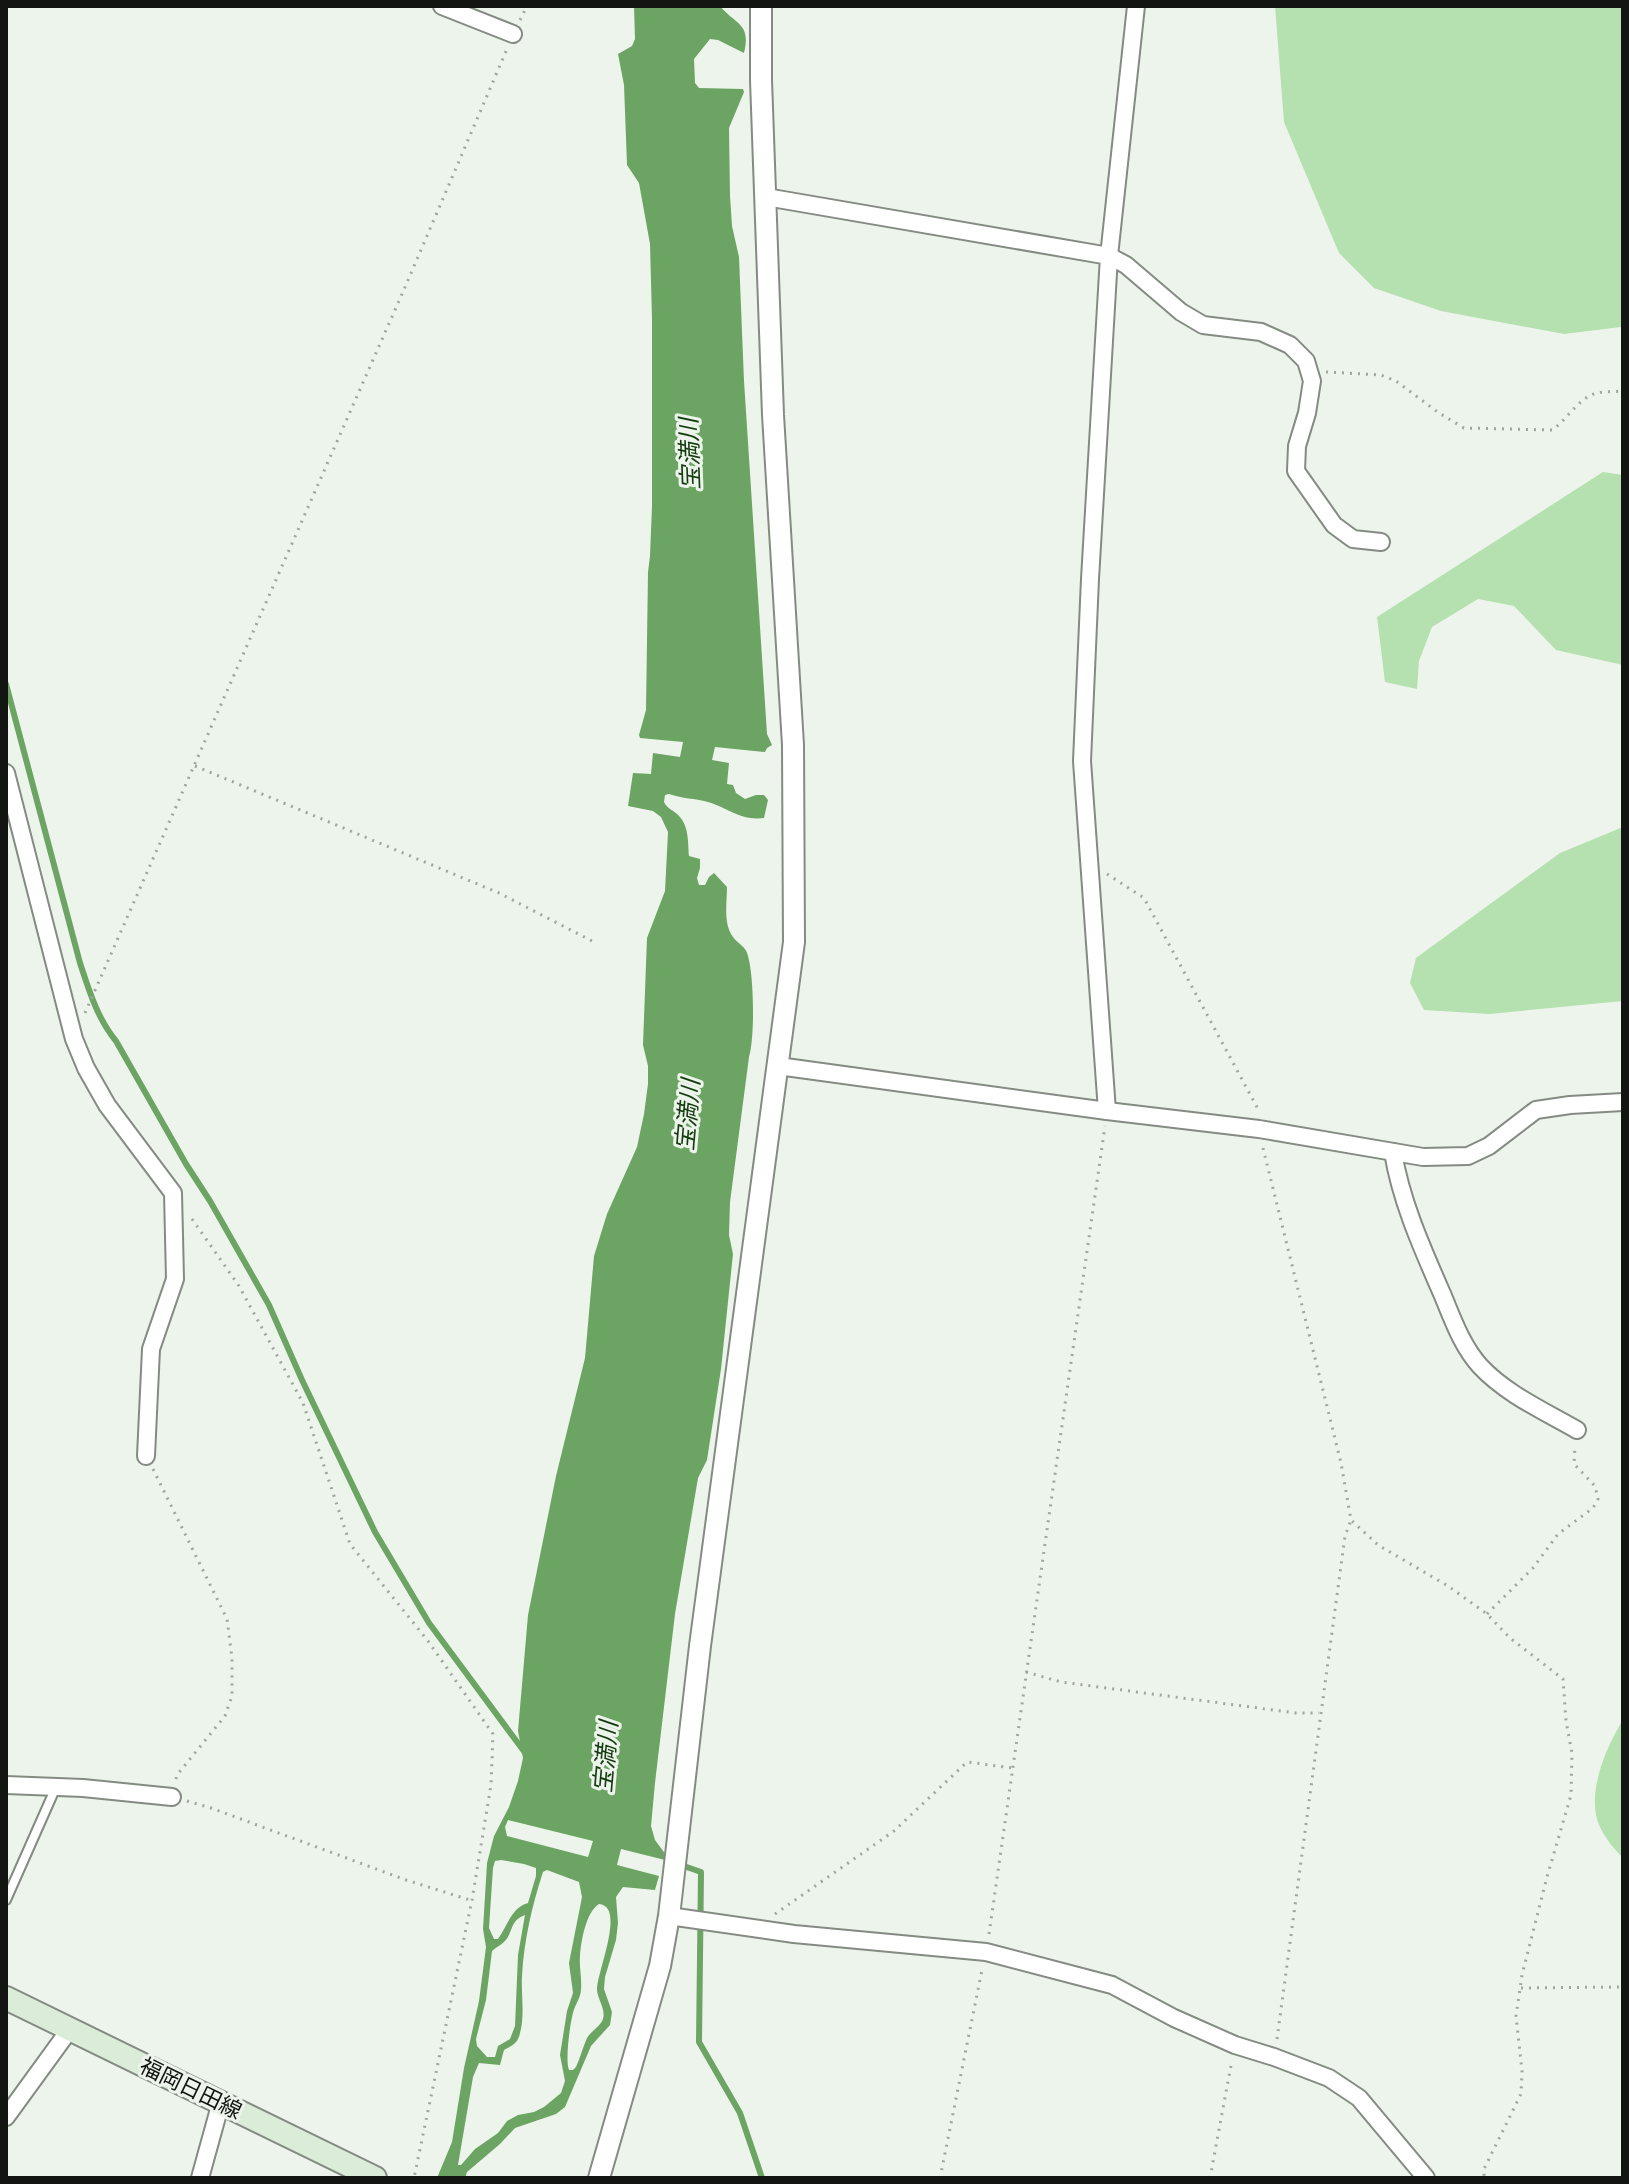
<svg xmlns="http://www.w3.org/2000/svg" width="1629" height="2184" font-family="Barlow,'Noto Sans JP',sans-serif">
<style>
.green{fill:#b5e0af}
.water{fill:#6ca463;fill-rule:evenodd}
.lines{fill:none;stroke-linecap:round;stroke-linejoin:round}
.stream{stroke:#6ca463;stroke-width:6}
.service-casing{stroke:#848b83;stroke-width:12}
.minor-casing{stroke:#848b83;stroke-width:20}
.tertiary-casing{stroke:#848b83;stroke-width:24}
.secondary-casing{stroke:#848b83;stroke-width:26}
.path{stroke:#a0a59f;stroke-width:3;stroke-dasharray:2 6;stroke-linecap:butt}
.service{stroke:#fff;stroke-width:8}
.minor{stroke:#fff;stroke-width:16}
.tertiary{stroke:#fff;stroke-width:20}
.secondary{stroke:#dbedd9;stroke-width:22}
.labels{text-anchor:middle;stroke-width:6;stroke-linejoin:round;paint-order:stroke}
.street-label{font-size:22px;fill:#121512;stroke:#edf4eb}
.water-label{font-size:24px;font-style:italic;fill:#163d11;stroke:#edf4eb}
</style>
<rect width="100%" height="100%" fill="#edf4eb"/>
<g class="green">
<polygon points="1275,6 1623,6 1623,325 1621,327 1564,334 1441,311 1374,288 1339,253 1284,122"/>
<polygon points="1603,472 1623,475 1623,665 1556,650 1514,606 1478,599 1432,627 1419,661 1417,689 1385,682 1377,617"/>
<polygon points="1623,827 1623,1001 1489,1014 1424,1010 1410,983 1416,958 1560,853"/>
<path d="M1623,1720V1858C1615,1850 1605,1838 1600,1827C1585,1795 1606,1747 1623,1720Z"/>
</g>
<path class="water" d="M634,6H720C737,26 751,23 744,53L718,40L710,39L694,59L695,83L699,88L743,89L744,92L729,128L730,196L732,226L739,257L744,381L767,734L772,745L767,748L765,752L715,747L712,760L729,763L727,784L733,785L736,793L745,799L756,795H764L768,800L764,818C741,821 728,808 708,802C694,798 683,799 669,794L665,795L664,802C668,810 674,810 679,816C689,826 688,843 689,856L700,859V868L697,878L699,885H705L709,877L714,873L727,887C727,902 723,924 733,937C738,944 746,946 748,956C754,977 755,1037 749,1057L730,1202L729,1235L733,1254L721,1369L707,1460L698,1478L675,1614L655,1783L651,1826L655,1840L666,1855L665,1860L621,1849L617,1865L659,1876L655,1890L623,1887L616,1897L618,1923L616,1940L605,1977L604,1989L612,2012L610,2025L591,2046L565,2107L556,2114L515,2128L500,2144L467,2172L465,2178H437L452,2142L464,2068L479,2001L486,1947L483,1929L487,1863L494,1836L509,1807L518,1781L523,1758L518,1731L528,1615L556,1476L585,1358L594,1256L607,1214L637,1147L644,1114L648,1084V1066L643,1045L647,938L665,891L668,832L661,817L653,811L628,806L633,773L651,774L653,753L680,757L683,742L640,738L639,735L646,710L648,572L650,556L652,506V319L650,244L639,183L627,165L624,85L618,54L632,46L635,39ZM508,1820L593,1841L588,1857L507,1836L505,1827ZM501,1860L524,1864L536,1868V1876L528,1903C511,1908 508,1925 498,1939H494L489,1928L493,1868L495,1861ZM547,1870L579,1882L582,1897L569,1963L573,1993L567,2011L560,2055L565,2081L561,2093L544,2107L534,2112L518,2115L507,2121L498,2133L475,2149L461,2165H458L473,2077L479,2063L500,2065L504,2050C513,2045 518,2043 520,2033C525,2015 521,1994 522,1976C524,1940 532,1906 543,1872ZM599,1904C626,1906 597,1972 597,1989C597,1999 606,2008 603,2019C600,2027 591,2031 587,2038C583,2047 580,2058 576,2067L573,2070H569C565,2060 570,2024 573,2013C575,2004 581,1998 581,1989C582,1978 579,1967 580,1956C581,1941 586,1912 599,1904ZM525,1915L518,1955L515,2026L510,2039L498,2046L495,2057H487L477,2046L476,2039L486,2000L492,1951C496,1947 500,1946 504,1942C514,1932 509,1921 525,1915Z"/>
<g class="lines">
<g class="stream">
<path d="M6,684L80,963C89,990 97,1018 116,1041L186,1164L210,1201L269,1305L302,1380L375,1532L429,1623L526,1754"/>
<polyline points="678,1864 701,1872 699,2042 740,2113 762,2178"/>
</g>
<defs>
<polyline id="service" points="6,1900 56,1787"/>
<g id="minor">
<polyline points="442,6 513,34"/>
<polyline points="766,197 1109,256 1126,265 1181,312 1203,325 1261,332 1290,345 1306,361 1312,381 1307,413 1297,446 1296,471 1334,525 1353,539 1381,542"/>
<polyline points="6,773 74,1039 86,1068 107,1105 173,1193 175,1279 151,1349 146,1456"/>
<polyline points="778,1066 1107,1111 1259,1129 1423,1157 1468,1156 1489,1146 1536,1110 1570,1105 1623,1102"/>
<polyline points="1107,1111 1082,761 1090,579 1109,256 1136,6"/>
<path d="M1393,1152C1401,1202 1423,1250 1443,1296C1453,1320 1462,1346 1480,1366C1506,1394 1544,1411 1577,1430"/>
<polyline points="6,1785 83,1788 172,1797"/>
<polyline points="669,1916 794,1934 986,1952 1112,1985 1174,2018 1235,2045 1274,2057 1329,2078 1359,2098 1426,2178"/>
<polyline points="6,2117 70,2029"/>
<polyline points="200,2178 221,2102"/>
</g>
<polyline id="tertiary" points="599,2178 660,1966 669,1916 700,1646 794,942 793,745 773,415 761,80 761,6"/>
<polyline id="secondary" points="6,1998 375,2178"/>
</defs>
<use href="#service" class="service-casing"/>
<use href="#minor" class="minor-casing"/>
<use href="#tertiary" class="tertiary-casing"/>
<use href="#secondary" class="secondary-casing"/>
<g class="path">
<polyline points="520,20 527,6"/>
<path d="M1326,372L1381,375L1396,381L1439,413L1464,428L1552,430C1567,420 1579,397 1597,393C1605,391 1615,392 1623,391"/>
<polyline points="195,766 499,893 592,941"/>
<polyline points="1107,874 1144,898 1258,1109 1258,1113"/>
<polyline points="85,1013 406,285 507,49"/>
<polyline points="1263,1148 1341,1463 1351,1520 1378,1545 1448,1586 1487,1614 1510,1638 1563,1679 1566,1721 1572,1753 1571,1795 1547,1877 1522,1975 1516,2016 1522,2071 1521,2094 1484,2169 1484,2178"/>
<polyline points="192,1219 239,1286 303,1403 350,1544 428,1641 493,1734 491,1785 472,1900 414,2178"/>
<polyline points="153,1469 227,1619 232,1658 232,1696 225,1716 177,1775 175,1782"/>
<polyline points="1487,1614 1533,1568 1558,1534 1593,1508 1598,1499 1595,1486 1574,1464 1575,1446"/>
<polyline points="1026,1672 1061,1682 1296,1713 1319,1713"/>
<polyline points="187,1801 211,1808 406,1880 470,1900"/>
<polyline points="775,1914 894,1831 967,1762 1013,1768"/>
<polyline points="989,1934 1105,1126"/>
<polyline points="1521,1988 1623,1987"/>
<polyline points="1277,2039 1345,1536 1351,1520"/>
<polyline points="940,2178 982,1970"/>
<polyline points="1210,2178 1232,2060"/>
</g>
<use href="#service" class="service"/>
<use href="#minor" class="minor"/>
<use href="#tertiary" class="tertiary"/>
<use href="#secondary" class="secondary"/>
</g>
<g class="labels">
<g class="street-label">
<text transform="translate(191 2088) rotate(26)" y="8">福岡日田線</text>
</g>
<g class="water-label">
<text transform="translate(690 454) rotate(-92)" y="8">宝満川</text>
<text transform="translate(688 1115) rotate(-85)" y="8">宝満川</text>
<text transform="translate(606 1757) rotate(-85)" y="8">宝満川</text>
</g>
</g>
<rect width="1629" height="2184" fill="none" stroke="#121512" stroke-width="16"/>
</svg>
